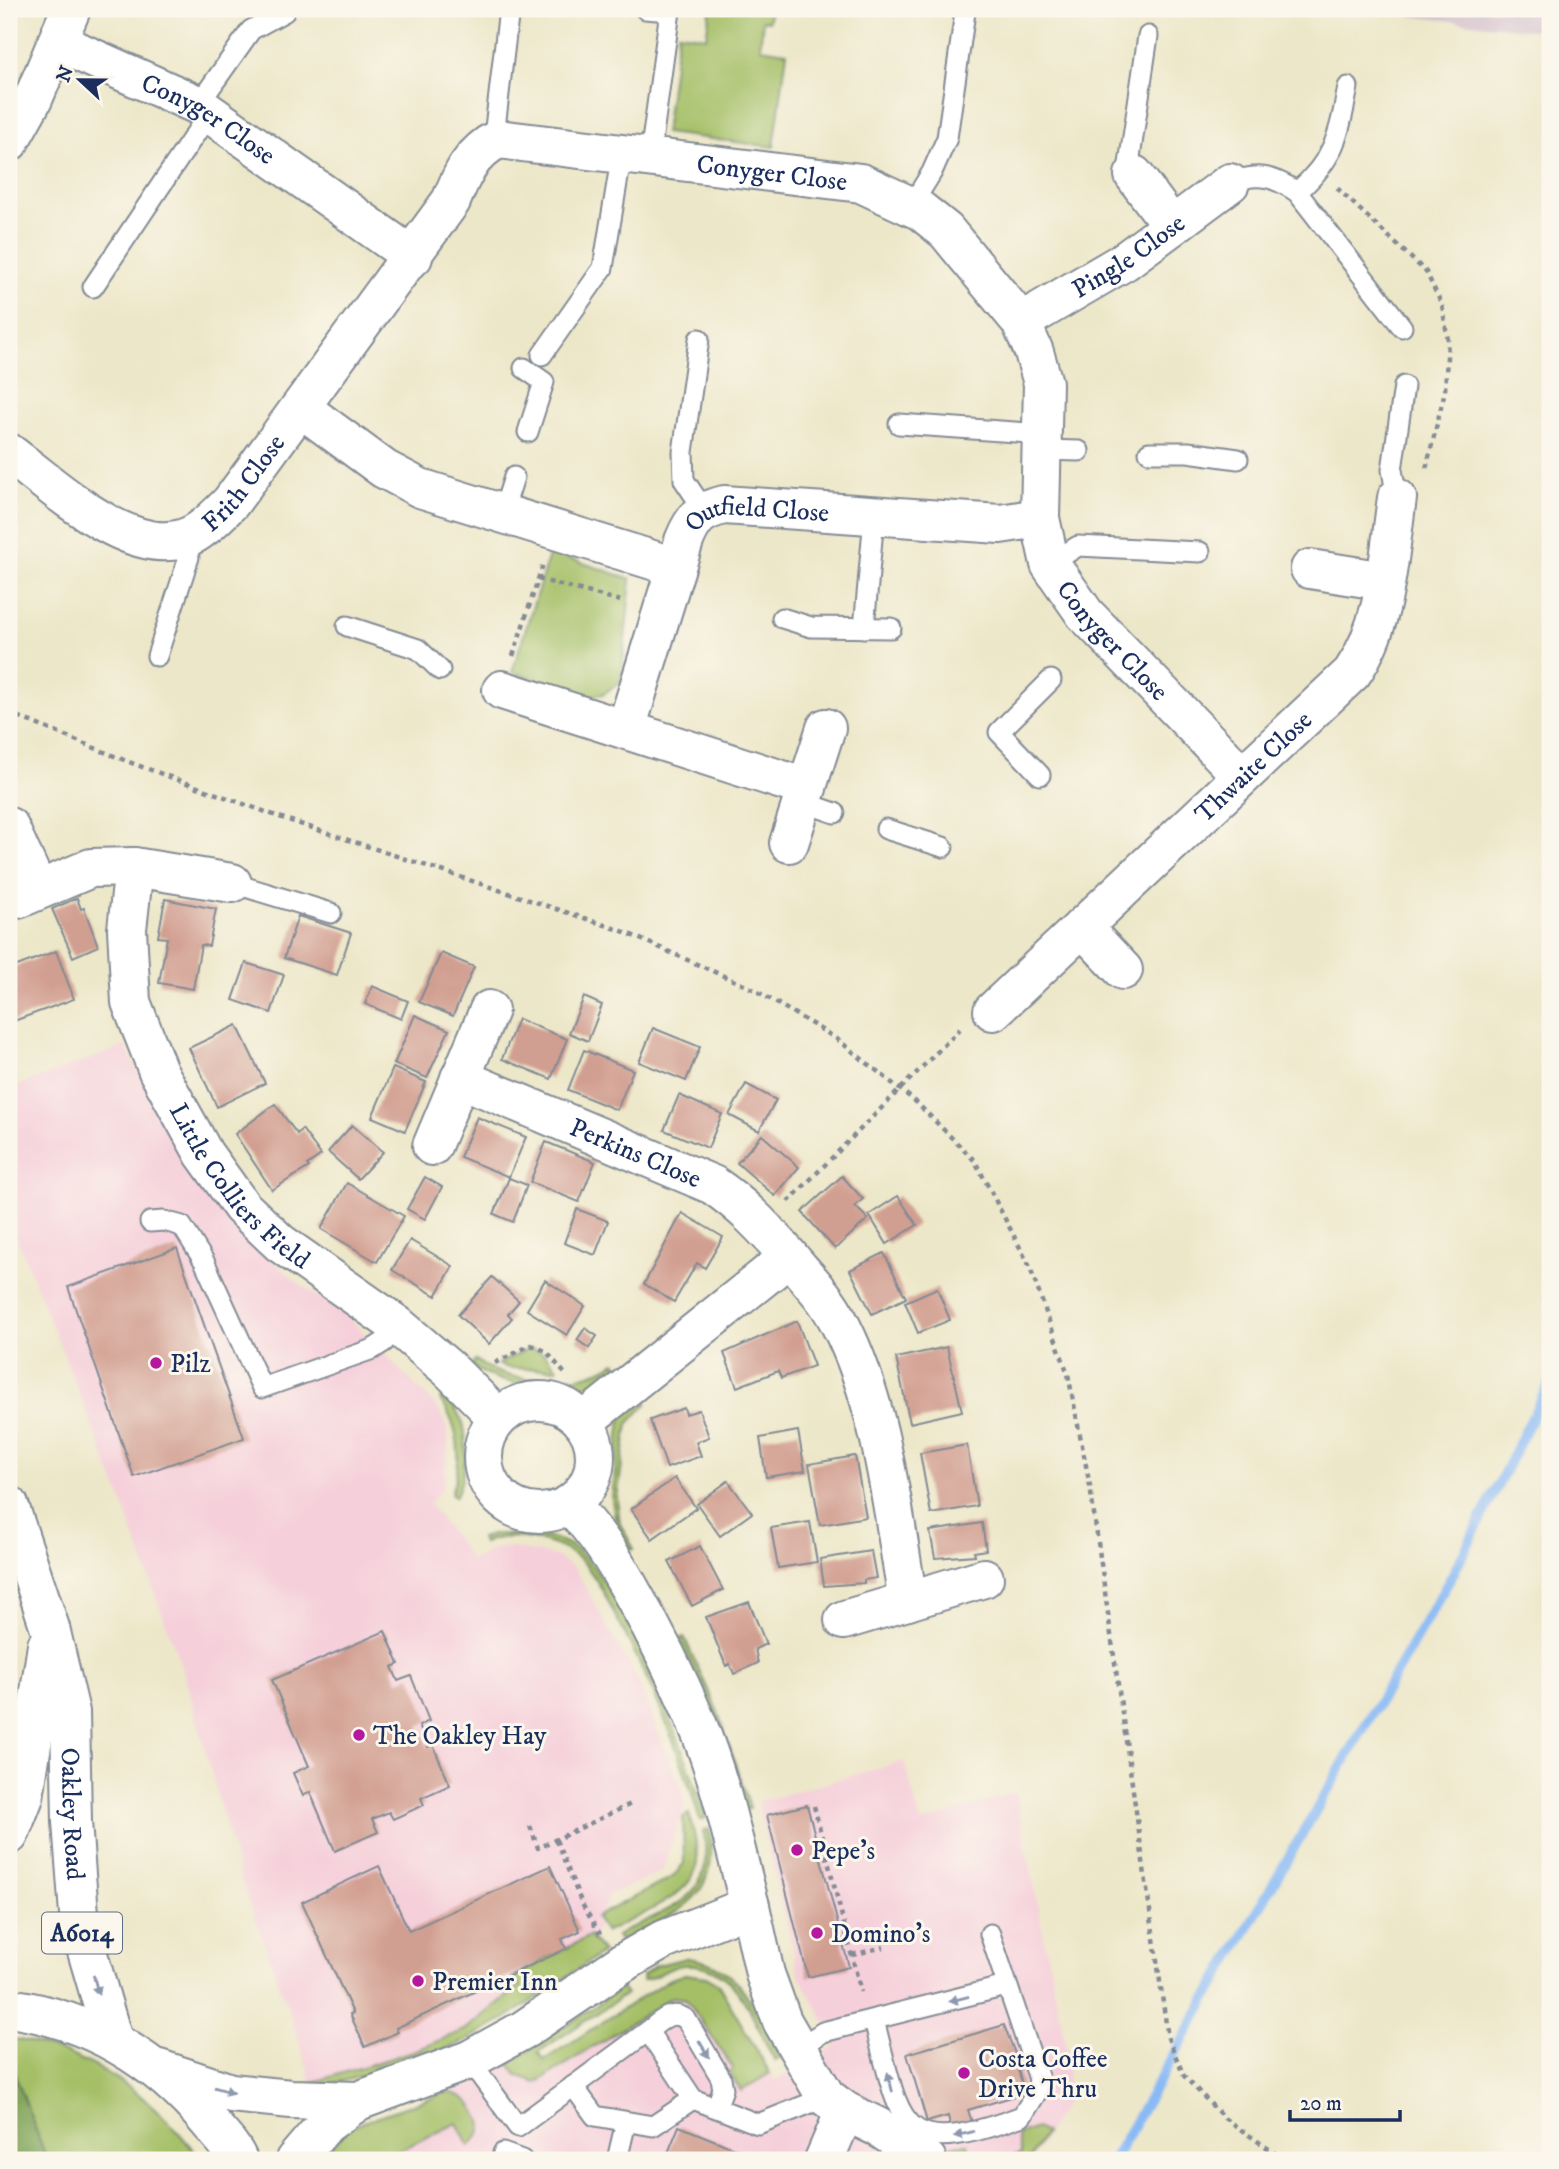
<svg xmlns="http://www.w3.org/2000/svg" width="1559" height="2169" font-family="'IM FELL DW Pica',serif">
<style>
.built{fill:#f5cfda}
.industrial{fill:#d1bdcb}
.green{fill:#a4bf66;stroke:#607762;stroke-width:2}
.forest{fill:#83a65b;stroke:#4f6a5c;stroke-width:2}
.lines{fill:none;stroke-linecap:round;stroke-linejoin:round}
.stream{stroke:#89baf5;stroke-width:10}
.building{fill:#d19f91}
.lane-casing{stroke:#848b94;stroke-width:23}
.street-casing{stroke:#848b94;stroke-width:42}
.secondary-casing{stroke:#848b94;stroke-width:42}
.primary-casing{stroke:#848b94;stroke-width:42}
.highway-casing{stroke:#848b94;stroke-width:42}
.path{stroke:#848b94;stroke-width:4.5;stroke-dasharray:5 5;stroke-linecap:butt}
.lane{stroke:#fff;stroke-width:19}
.street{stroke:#fff;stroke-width:38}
.secondary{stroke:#fff;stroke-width:38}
.primary{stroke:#fff;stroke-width:38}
.highway{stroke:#fff;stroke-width:38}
.oneway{fill:#8d97ae}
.poi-dot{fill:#b5179e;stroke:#fbf7ec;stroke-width:2.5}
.labels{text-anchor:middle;stroke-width:6;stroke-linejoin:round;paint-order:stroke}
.shield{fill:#fbf7ec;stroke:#5e6b89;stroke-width:2}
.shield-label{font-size:24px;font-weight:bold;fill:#1b2f5e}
.street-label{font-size:26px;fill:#1b2f5e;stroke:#fbf7ec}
.poi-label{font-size:26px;fill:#1b2f5e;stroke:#fbf7ec;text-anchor:start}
</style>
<rect width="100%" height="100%" fill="#fbf7ec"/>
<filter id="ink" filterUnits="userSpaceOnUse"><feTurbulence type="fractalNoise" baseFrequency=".0143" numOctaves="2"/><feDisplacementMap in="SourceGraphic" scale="14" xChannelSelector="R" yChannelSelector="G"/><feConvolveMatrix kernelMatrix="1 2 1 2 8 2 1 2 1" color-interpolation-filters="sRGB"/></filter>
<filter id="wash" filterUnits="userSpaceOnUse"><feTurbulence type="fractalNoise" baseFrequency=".00686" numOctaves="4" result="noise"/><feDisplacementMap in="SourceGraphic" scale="28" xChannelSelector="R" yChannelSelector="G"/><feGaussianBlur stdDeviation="1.57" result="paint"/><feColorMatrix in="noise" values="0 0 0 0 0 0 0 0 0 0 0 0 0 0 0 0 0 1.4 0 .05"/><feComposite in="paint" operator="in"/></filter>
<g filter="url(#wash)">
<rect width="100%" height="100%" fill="#ede7c9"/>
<g class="built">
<polygon points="125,1046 176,1146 237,1230 297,1282 350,1319 436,1406 444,1420 449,1438 443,1487 429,1504 472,1560 496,1548 512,1548 556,1556 575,1569 637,1679 683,1792 684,1809 662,1871 608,1895 592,1942 509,2015 378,2073 313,2088 293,2022 240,1877 186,1680 119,1493 9,1218 9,1089"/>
<polygon points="904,1761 921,1823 1015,1792 1068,2056 1067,2100 1031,2160 334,2160 351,2126 460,2088 509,2064 534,2047 544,2060 668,1980 685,1974 706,1977 718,1984 775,2080 837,2045 799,1975 757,1802"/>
</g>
<polygon class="industrial" points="1348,9 1550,9 1550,32"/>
<g class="green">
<polygon points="707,9 770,9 769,21 763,20 760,48 787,52 774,147 665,133 678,33 706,37 710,11"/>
<polygon points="550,552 631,579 621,681 603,694 589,696 512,672"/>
<polygon points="530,1348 544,1353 558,1369 509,1368 498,1364"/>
<path d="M476,1360C507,1387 582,1386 615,1362L623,1372C615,1376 607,1382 598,1384C565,1392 498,1388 471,1365Z"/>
<polygon points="639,1393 647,1403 628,1424 617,1498 620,1524 634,1549 629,1550 616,1526 612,1499 621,1420"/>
<path d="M444,1395C450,1402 457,1410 461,1419C470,1437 465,1480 455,1497L451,1493C464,1460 459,1426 440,1399Z"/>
<path d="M495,1534C520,1534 551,1533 573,1547C620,1575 689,1763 706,1818L700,1820C679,1748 650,1679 614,1613C605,1595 594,1572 579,1559C559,1541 508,1530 483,1543L481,1538Z"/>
<polygon points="684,1637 717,1710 750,1808 745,1810 712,1712 680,1639"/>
<path d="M689,1814C693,1830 700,1852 696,1868C688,1899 631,1918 605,1933L596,1917L673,1877L684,1863L683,1817Z"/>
<path d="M709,1829C723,1901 673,1913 620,1941L617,1936C663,1907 720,1903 703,1831Z"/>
<path d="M589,1936L603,1952C552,1986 500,2028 442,2051C400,2068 357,2078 313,2088L304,2085L411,2052L465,2030L520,1986L513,1977Z"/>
<path d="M686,1958C741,1962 757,2015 781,2057L775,2061C754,2023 737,1960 683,1965C668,1966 657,1979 643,1980L642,1976L655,1966Z"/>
<polygon points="685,1974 706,1977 718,1984 770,2073 741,2091 729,2072 733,2068 686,1999 672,1997 536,2083 517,2075 509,2064 622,1988 626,1994 538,2052 544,2060 668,1980"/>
<path d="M9,2038C93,2053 150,2092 201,2160H9Z"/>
<path d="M447,2092C467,2095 475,2106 482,2124L480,2134L469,2146L457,2123L379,2160H317L351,2126Z"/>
<polygon points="1036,2128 1045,2133 1029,2160 996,2160 1021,2154 1017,2135"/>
<polygon points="967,2143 973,2160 948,2160 930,2150"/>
</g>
<polygon class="forest" points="12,2066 47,2160 9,2160 9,2068"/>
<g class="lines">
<polyline class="stream" points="1113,2160 1453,1574 1550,1382"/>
</g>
<g id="blocks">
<g class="building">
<polygon points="77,898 81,909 84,908 98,946 73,957 52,909"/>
<polygon points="165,899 216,909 209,946 201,945 193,989 159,983 167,938 158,937"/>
<polygon points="298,916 351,933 337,975 284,958"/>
<polygon points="56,951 74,999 11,1022 9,969"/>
<polygon points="441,953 474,967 453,1016 419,1002"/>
<polygon points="246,963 284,975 271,1013 233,1000"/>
<polygon points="372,986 408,1001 401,1019 365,1004"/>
<polygon points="584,997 602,1005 588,1041 569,1033"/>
<polygon points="415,1015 449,1030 427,1078 394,1064"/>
<polygon points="518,1019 567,1039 551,1079 502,1059"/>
<polygon points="237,1025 265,1083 217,1107 189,1048"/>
<polygon points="653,1028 700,1047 686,1081 639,1062"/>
<polygon points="584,1050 633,1070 617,1110 568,1090"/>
<polygon points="393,1068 426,1082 405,1131 372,1117"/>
<polygon points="746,1084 776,1100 759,1131 729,1115"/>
<polygon points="679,1095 722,1114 708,1148 664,1130"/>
<polygon points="275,1104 297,1134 302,1129 321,1155 307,1165 309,1167 272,1190 235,1134"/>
<polygon points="477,1117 526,1137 509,1177 460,1157"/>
<polygon points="352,1125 383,1152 358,1179 328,1152"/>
<polygon points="762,1135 799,1167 775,1196 737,1163"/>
<polygon points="546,1142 595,1162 579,1202 530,1182"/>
<polygon points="842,1176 863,1199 855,1206 868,1219 835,1249 802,1212"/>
<polygon points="425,1177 442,1187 425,1219 407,1209"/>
<polygon points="509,1178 527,1185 513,1222 494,1214"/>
<polygon points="347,1183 404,1216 377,1262 321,1229"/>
<polygon points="898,1196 917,1225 887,1244 869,1215"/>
<polygon points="577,1209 608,1221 595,1255 564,1243"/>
<polygon points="682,1213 723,1237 705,1268 697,1263 674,1302 644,1284"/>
<polygon points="410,1240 453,1266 436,1296 392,1270"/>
<polygon points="177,1248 244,1438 134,1477 68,1287"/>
<polygon points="884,1253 906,1298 872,1314 850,1270"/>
<polygon points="492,1277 519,1301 508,1314 512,1318 489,1344 458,1315"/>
<polygon points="545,1280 585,1306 567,1335 527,1310"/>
<polygon points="937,1288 950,1320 918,1333 905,1302"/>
<polygon points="797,1321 814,1366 781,1378 778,1371 737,1387 724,1353"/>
<polygon points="585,1328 597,1336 589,1348 577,1340"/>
<polygon points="947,1347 962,1411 910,1423 896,1358"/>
<polygon points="684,1408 686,1414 699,1410 709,1437 696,1442 701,1456 667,1468 650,1420"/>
<polygon points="798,1431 805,1471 766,1477 760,1438"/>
<polygon points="967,1445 977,1506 931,1514 920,1453"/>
<polygon points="855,1456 866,1517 820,1525 809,1464"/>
<polygon points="675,1478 696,1508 652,1539 631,1509"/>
<polygon points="728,1481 752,1513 720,1536 697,1504"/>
<polygon points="810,1522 817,1562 778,1568 771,1528"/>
<polygon points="982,1523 986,1550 974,1552 975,1555 935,1558 930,1531"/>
<polygon points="700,1546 723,1590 692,1606 669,1562"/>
<polygon points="871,1551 876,1578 864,1580 864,1583 824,1586 820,1559"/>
<polygon points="749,1602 766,1644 755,1649 758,1663 734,1674 730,1664 726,1666 706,1617"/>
<polygon points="385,1631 399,1664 392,1667 398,1681 411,1676 429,1721 419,1726 428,1747 433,1745 450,1785 421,1798 424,1805 393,1819 389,1812 372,1819 378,1832 335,1851 310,1792 303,1796 293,1773 309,1766 272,1680"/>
<polygon points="807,1805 849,1967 808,1977 767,1815"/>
<polygon points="379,1866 409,1931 550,1866 580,1931 562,1939 566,1949 396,2028 398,2032 365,2047 350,2014 353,2013 302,1902"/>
<polygon points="1004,2025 1021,2069 1018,2070 1025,2093 968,2110 972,2122 951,2128 948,2116 927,2122 907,2054"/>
<polygon points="679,2126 763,2160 665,2160"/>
</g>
</g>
</g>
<g filter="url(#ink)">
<use href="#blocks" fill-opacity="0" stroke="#848b94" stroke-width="2"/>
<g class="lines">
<defs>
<g id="lane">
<polyline points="645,9 670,11 650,156"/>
<polyline points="198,105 251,30 284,12 284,9"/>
<polyline points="498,139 495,128 509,9"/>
<polyline points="1134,175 1129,164 1148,36"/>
<path d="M1230,183C1258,172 1273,176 1297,192L1402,327"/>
<path d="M1297,192C1335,159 1339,135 1348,87"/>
<polyline points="911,206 932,172 947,138 965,12"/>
<polyline points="93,287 210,112"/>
<polyline points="699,339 683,452 684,480 704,510"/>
<polyline points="542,355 603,268 622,153"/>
<polyline points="524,368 544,382 528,432"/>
<polyline points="899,424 1043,434"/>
<polyline points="1043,450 1079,451"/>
<polyline points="1149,452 1188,452 1238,459"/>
<polyline points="1397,498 1392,470 1404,386"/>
<polyline points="502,515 514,477"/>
<polyline points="1050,564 1078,546 1200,552"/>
<polyline points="782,618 811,627 891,628"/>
<polyline points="347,626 418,649 440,670"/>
<polyline points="864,628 874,517"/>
<polyline points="157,656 189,557 184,538"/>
<polyline points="1040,775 999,732 1051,680"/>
<polyline points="803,802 835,813"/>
<polyline points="886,829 943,847"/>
<polyline points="232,883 331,913"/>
<polyline points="150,1222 164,1221 182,1226 204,1261 262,1388 373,1349 384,1342 397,1325"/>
<path d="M874,2020C902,2129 899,2161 1022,2116L1037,2092L1039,2079L990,1934"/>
<path d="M648,2031C661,2021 670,2009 686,2019L721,2078L723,2089L716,2108"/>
<polyline points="799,2048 823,2032 1006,1986"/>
<polyline points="469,2060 518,2127 648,2031 693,2099 758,2124 826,2097"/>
<polyline points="573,2086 595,2116 653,2126 693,2099"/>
<polyline points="503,2153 522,2160"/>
<polyline points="617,2160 626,2122"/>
</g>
<g id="street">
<path id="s1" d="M59,43L198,105L413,257"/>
<polyline points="1134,175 1172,226"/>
<path id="s2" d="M1021,322L1125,261L1230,183"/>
<polyline points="301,408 384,469 420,488 675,567"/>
<path id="s3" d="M9,453C53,485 136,566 194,534C208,526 220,513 231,502L451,201C462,174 471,153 498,139L861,183L921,211L946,231L1021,322L1034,352L1043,383L1040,518L1050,564L1085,614L1242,776"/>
<polyline points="1310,569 1385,581"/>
<polyline points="502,690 807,788"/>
<path id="s4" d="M626,729L684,541C693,518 700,511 724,505L1000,524L1040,518"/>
<polyline points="9,827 38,890"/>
<polyline points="789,843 826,728"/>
<path id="s5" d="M134,867L127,929L131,1002L158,1071L204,1154L242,1207L280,1243L397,1325L450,1370L498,1418"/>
<polyline points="18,899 91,868 134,867 232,883"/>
<polyline points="1082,927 1123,970"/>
<path id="s6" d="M993,1011L1352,673C1387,622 1388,559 1397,498"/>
<path id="s7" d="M460,1078L713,1185C744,1206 763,1227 787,1254C805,1276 826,1296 839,1322C883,1407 892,1508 908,1601"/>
<polyline points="432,1146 489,1010"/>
<polyline points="583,1422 789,1257"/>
<polyline points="844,1620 984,1578"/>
<polyline points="750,1906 765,1974 782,2021 826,2097 845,2111 878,2127 927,2160"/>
<polyline points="824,2160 845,2111"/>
</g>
<g id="secondary">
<polyline points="9,142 33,99 71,9"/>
<circle cx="539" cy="1457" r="56"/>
<polyline points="159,2069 231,2093 291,2099 358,2101"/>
<path d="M295,2160L326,2124L358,2101L469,2060L525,2029L621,1964L661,1941L750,1906C734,1845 721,1780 696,1721C678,1679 657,1636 634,1596C616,1563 597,1532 570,1505"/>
</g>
<g id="primary">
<path id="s8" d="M9,1505L50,1628L70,1712L72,1822L80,1927L113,2040"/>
<polyline points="9,1835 24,1797 47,1645"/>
</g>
<path id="highway" d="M9,2008C89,2019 157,2059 209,2122C219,2134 232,2146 238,2160"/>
</defs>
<use href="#lane" class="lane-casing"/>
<use href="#street" class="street-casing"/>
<use href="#secondary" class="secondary-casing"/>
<use href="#primary" class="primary-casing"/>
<use href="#highway" class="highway-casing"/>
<g class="path">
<polyline points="1337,188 1426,272 1442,305 1448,340 1445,391 1425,473"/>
<polyline points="538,579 625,602"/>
<polyline points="513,656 543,564"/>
<polyline points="9,713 129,762 285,819 620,930 753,989 837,1039 916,1102 975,1161 1029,1265 1068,1374 1090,1486 1168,2038 1184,2076 1224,2118 1285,2160"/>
<polyline points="788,1202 960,1029"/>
<polyline points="495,1363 531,1345 546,1351 566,1375"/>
<polyline points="814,1806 861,1992"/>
<polyline points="530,1826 538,1848 633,1803"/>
<polyline points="556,1840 582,1904 600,1934"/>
<polyline points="852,1955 884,1947"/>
</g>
<use href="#lane" class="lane"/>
<use href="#street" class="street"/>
<use href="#secondary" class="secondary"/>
<use href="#primary" class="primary"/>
<use href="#highway" class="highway"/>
</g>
<defs><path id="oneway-solid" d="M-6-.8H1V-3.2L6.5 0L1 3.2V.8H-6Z" transform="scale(1.75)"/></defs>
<g class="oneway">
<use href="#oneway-solid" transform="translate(96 1985) rotate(75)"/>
<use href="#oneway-solid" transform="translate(959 1999) rotate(165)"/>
<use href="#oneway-solid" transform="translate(704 2049) rotate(59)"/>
<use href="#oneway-solid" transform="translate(890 2082) rotate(-104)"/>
<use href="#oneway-solid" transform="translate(224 2090) rotate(16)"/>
<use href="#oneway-solid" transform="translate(964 2134) rotate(166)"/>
</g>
</g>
<g class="poi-dot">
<circle cx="156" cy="1363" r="7"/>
<circle cx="359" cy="1735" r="7"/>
<circle cx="797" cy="1850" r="7"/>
<circle cx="817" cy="1933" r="7"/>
<circle cx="418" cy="1981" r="7"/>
<circle cx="964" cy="2073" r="7"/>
</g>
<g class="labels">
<rect class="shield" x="42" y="1912.5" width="80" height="41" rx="5"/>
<g class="shield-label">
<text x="82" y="1941">A6014</text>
</g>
<g class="street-label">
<text dy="9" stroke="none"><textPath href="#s1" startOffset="168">Conyger Close</textPath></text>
<text dy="9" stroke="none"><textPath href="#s3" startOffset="990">Conyger Close</textPath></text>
<text dy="9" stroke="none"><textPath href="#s2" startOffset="126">Pingle Close</textPath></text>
<text dy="9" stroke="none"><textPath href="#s3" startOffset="284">Frith Close</textPath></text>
<text dy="9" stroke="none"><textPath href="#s4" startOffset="285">Outfield Close</textPath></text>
<text dy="9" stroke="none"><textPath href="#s3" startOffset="1642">Conyger Close</textPath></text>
<text dy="9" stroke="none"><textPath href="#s6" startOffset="357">Thwaite Close</textPath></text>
<text dy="9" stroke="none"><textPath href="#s7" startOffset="191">Perkins Close</textPath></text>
<text dy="9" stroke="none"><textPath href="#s5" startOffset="352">Little Colliers Field</textPath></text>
<text dy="9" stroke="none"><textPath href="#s8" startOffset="318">Oakley Road</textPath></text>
</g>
<g class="poi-label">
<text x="170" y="1372">Pilz</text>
<text x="373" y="1744">The Oakley Hay</text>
<text x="811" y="1859">Pepe's</text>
<text x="831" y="1942">Domino's</text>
<text x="432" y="1990">Premier Inn</text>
<text x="978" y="2067">Costa Coffee<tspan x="978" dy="30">Drive Thru</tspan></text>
</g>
</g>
<rect width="1559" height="2169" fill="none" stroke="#fbf7ec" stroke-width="35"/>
<g transform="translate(80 80) rotate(292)" stroke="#fbf7ec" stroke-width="5" paint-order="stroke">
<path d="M0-5L12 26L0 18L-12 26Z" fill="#1b2f5e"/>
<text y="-10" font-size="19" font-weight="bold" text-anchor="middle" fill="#1b2f5e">N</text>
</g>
<path d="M1290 2110v10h110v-10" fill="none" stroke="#1b2f5e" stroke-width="3.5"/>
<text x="1300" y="2110" font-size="21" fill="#1b2f5e" stroke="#fbf7ec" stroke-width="5" paint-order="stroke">20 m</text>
</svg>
